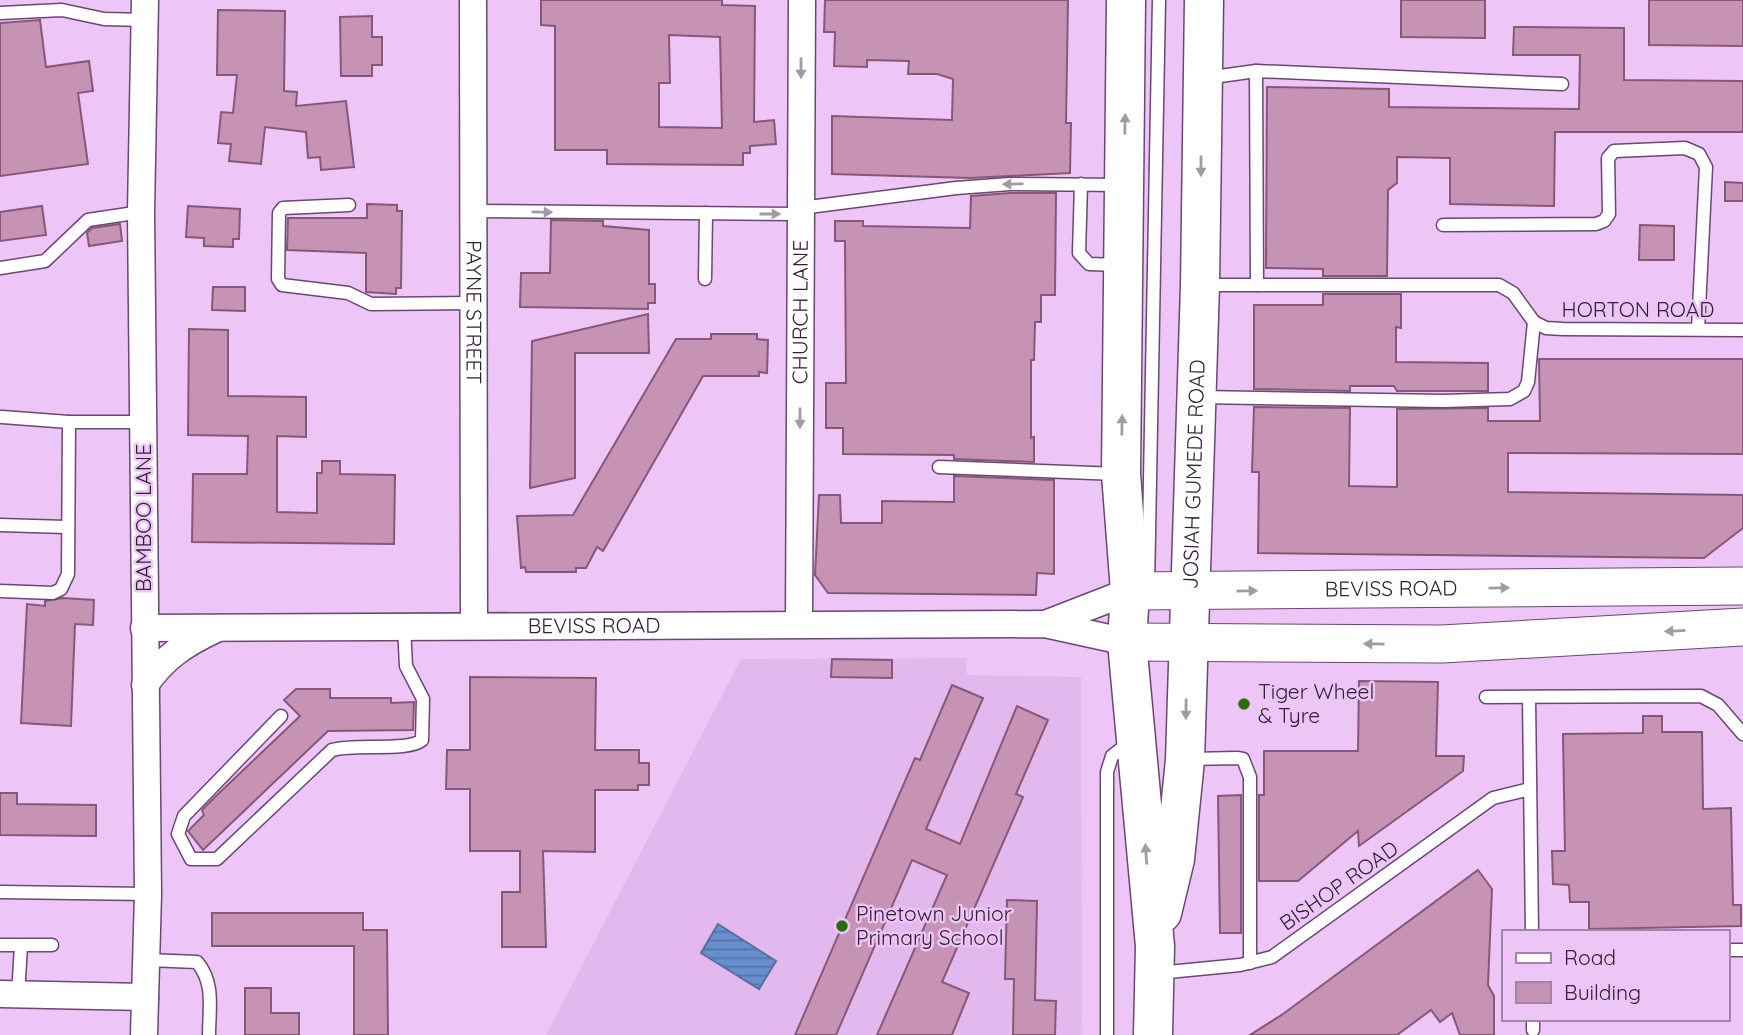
<svg xmlns="http://www.w3.org/2000/svg" width="1743" height="1035" font-family="Quicksand,sans-serif">
<style>
.built{fill:#e3b8ee}
.water{fill:url(#water-rules);stroke:#566ea0;stroke-width:2}
.building{fill:#c693b5;stroke:#875778;stroke-width:2;fill-rule:evenodd}
.lines{fill:none;stroke-linecap:round;stroke-linejoin:round}
.lane-casing{stroke:#694872;stroke-width:15}
.street-casing{stroke:#694872;stroke-width:29}
.secondary-casing{stroke:#694872;stroke-width:39}
.primary-casing{stroke:#694872;stroke-width:41}
.lane{stroke:#fff;stroke-width:12}
.street{stroke:#fff;stroke-width:26}
.secondary{stroke:#fff;stroke-width:37}
.primary{stroke:#fff;stroke-width:38}
.oneway{fill:#a29ba3}
.poi-dot{fill:#276d08;stroke:#edc6f7;stroke-width:2.5}
.labels{text-anchor:middle;stroke-width:5;stroke-linejoin:round;paint-order:stroke}
.street-label{font-size:21px;fill:#302133;stroke:#edc6f7}
.poi-label{font-size:21px;fill:#302133;stroke:#edc6f7;text-anchor:start}
</style>
<defs>
<pattern id="water-rules" width="6" height="5" patternUnits="userSpaceOnUse" patternTransform="scale(1.75)"><rect width="6" height="5" fill="#678fce"/><path d="M0 2.5h6" fill="none" stroke="#5574a8"/></pattern>
</defs>
<rect width="100%" height="100%" fill="#edc6f7"/>
<polygon class="built" points="966,658 967,675 1081,677 1082,1035 546,1035 741,659"/>
<polygon class="water" points="718,924 776,961 759,989 701,953"/>
<g class="building">
<path d="M541,0H722V5L755,6L754,122L774,120L776,144L750,146V153H743V165L607,164V150H555V26L541,25ZM669,35L720,37L722,128L659,127V83H670Z"/>
<polygon points="825,0 1068,0 1066,123 1071,123 1070,173 970,178 832,174 832,116 952,120 953,79 937,74 908,74 909,61 867,60 867,67 834,66 835,32 824,32"/>
<polygon points="1401,0 1485,0 1485,38 1401,37"/>
<polygon points="1649,0 1743,0 1743,46 1649,45"/>
<polygon points="218,10 285,11 284,91 297,92 296,106 346,101 354,167 321,170 320,157 308,158 306,132 265,127 261,164 229,161 231,144 218,143 221,112 233,113 237,75 217,75"/>
<polygon points="372,16 372,37 382,37 382,65 372,65 372,76 341,76 340,17"/>
<polygon points="40,20 46,67 89,61 93,91 78,93 88,164 0,176 0,23"/>
<polygon points="1514,27 1624,28 1624,80 1743,81 1743,132 1555,132 1554,206 1450,204 1450,158 1397,157 1397,183 1388,190 1387,276 1323,276 1323,269 1266,268 1267,87 1389,89 1389,107 1579,109 1580,55 1513,55"/>
<polygon points="1725,182 1743,183 1743,201 1725,201"/>
<polygon points="1010,193 1056,193 1055,295 1041,295 1041,322 1035,322 1034,360 1031,360 1031,438 1034,437 1034,462 954,459 954,455 843,454 843,428 826,428 826,383 846,383 845,241 835,241 835,221 863,221 863,226 970,228 971,196"/>
<polygon points="367,204 397,205 397,211 402,211 401,288 396,288 396,294 366,292 366,253 287,250 288,218 367,218"/>
<polygon points="42,206 46,235 0,241 0,212"/>
<polygon points="188,206 240,209 239,239 233,239 233,247 204,246 204,238 186,237"/>
<polygon points="551,220 603,221 603,226 649,230 649,284 655,284 655,303 648,303 648,309 520,307 521,273 550,273"/>
<polygon points="120,224 122,241 89,246 87,233 92,228"/>
<polygon points="1640,225 1674,226 1674,260 1639,260"/>
<polygon points="213,287 245,287 245,311 212,310"/>
<polygon points="1323,294 1401,294 1401,328 1396,327 1396,362 1488,363 1488,391 1397,391 1394,386 1350,386 1350,391 1254,389 1254,305 1323,305"/>
<polygon points="648,314 649,353 575,353 575,478 530,488 532,341"/>
<polygon points="189,329 228,330 228,396 306,397 306,437 277,436 277,512 317,513 317,473 322,473 322,461 340,461 340,474 395,475 394,544 192,542 193,474 247,474 248,436 188,435"/>
<polygon points="711,334 757,334 757,339 768,340 767,373 759,372 759,376 703,376 603,551 597,547 586,568 576,568 576,572 526,572 525,567 521,568 517,516 573,515 676,339 711,339"/>
<polygon points="1539,359 1743,359 1743,454 1508,453 1508,492 1743,495 1743,528 1704,558 1258,553 1259,472 1252,472 1254,407 1350,408 1349,486 1397,487 1397,409 1488,408 1488,421 1540,421"/>
<polygon points="954,476 1054,480 1054,574 1037,573 1036,595 828,593 815,575 819,495 840,495 841,523 882,523 882,501 954,502"/>
<polygon points="63,598 94,600 93,625 75,624 71,726 21,723 27,604 45,606 45,601"/>
<polygon points="832,659 892,660 892,678 831,677"/>
<polygon points="470,677 596,678 595,750 639,750 639,763 649,763 649,785 638,785 638,790 595,790 595,852 543,851 546,947 502,947 502,892 520,892 520,851 470,851 470,789 446,789 447,750 470,750"/>
<polygon points="1359,681 1438,682 1436,756 1464,756 1463,771 1359,846 1358,831 1298,881 1259,881 1259,795 1264,795 1264,751 1358,751"/>
<polygon points="952,685 983,698 926,829 960,844 1017,706 1048,720 1016,794 1023,797 942,982 969,993 952,1035 877,1035 947,875 912,860 836,1035 795,1035 915,758 920,760"/>
<polygon points="296,689 330,689 330,698 391,698 391,703 414,702 413,730 328,731 203,850 188,831 204,815 202,810 215,797 300,716 284,700"/>
<polygon points="1643,716 1662,716 1662,732 1702,732 1703,809 1731,808 1733,905 1741,905 1741,926 1589,929 1589,902 1570,902 1569,885 1553,884 1552,851 1565,851 1563,734 1643,733"/>
<polygon points="0,793 17,793 17,804 96,805 96,836 0,835"/>
<polygon points="1241,795 1241,933 1220,933 1218,796"/>
<polygon points="1478,870 1492,889 1488,985 1494,996 1494,1035 1460,1035 1452,1013 1440,1022 1431,1010 1397,1035 1250,1035 1283,1014"/>
<polygon points="1007,900 1037,901 1035,1000 1056,1001 1055,1035 1013,1035 1014,979 1005,979"/>
<polygon points="212,913 363,913 363,930 387,930 388,1035 354,1035 354,946 212,946"/>
<polygon points="245,988 271,988 271,1013 299,1013 299,1035 245,1035"/>
</g>
<g class="lines">
<defs>
<g id="lane">
<polyline points="0,13 62,10 104,19 146,20"/>
<polyline points="1256,71 1257,285"/>
<polyline points="1206,78 1256,71 1562,84"/>
<polyline points="1081,184 1079,253 1089,264 1120,265"/>
<polyline points="349,205 283,208 279,213 278,279 282,285 348,293 371,304 474,303"/>
<polyline points="801,208 956,188 1010,184 1121,185"/>
<polyline points="474,211 801,214"/>
<polyline points="1443,225 1596,224 1604,221 1609,214 1608,158 1614,151 1685,148 1699,154 1706,167 1698,329"/>
<polyline points="0,268 45,261 88,220 141,212"/>
<polyline points="705,279 706,213"/>
<polyline points="1534,322 1546,328 1563,329 1743,330"/>
<polyline points="1200,397 1443,401 1510,399 1524,391 1528,382 1534,322 1513,293 1499,285 1205,285"/>
<polyline points="2,417 69,422"/>
<polyline points="939,467 1117,474"/>
<polyline points="0,525 66,527"/>
<polyline points="1148,587 1159,0"/>
<polyline points="0,591 53,593 61,589 68,574 69,422 143,422"/>
<polyline points="1486,697 1701,696 1718,705 1743,734"/>
<polyline points="1529,698 1532,932"/>
<path d="M281,716L184,816L178,834L191,859H217L332,750C355,743 408,752 422,740L423,699L406,666L404,626"/>
<polyline points="1189,759 1237,758 1243,759 1250,777 1250,963"/>
<polyline points="0,892 148,894"/>
<polyline points="0,945 52,945"/>
<polyline points="1727,950 1743,950"/>
<path d="M147,960L197,962C215,983 209,1009 209,1035"/>
<polyline points="1158,973 1240,965 1272,957 1493,798 1530,789"/>
<polyline points="18,995 21,946"/>
<polyline points="1533,1019 1533,1030"/>
<polyline points="1107,1035 1107,772 1112,756 1130,742"/>
</g>
<g id="street">
<path id="s1" d="M473,0L474,624"/>
<path id="s2" d="M799,624L802,0"/>
<polyline points="1045,624 1130,591"/>
<path id="s3" d="M144,628L1045,624L1127,642"/>
<path d="M145,685C164,657 186,643 216,629"/>
<polyline points="0,994 145,997"/>
<polyline points="144,1035 148,894 141,212 145,0"/>
</g>
<g id="secondary">
<path id="s4" d="M1130,591L1743,586"/>
<polyline points="1127,642 1442,644 1743,627"/>
</g>
<g id="primary">
<polyline points="1126,0 1121,474 1130,591 1127,642 1155,946 1153,1035"/>
<path id="s5" d="M1162,913L1175,859L1185,760L1200,285L1204,0"/>
</g>
</defs>
<use href="#lane" class="lane-casing"/>
<use href="#street" class="street-casing"/>
<use href="#secondary" class="secondary-casing"/>
<use href="#primary" class="primary-casing"/>
<use href="#lane" class="lane"/>
<use href="#street" class="street"/>
<use href="#secondary" class="secondary"/>
<use href="#primary" class="primary"/>
</g>
<defs><path id="oneway-solid" d="M-6-.8H1V-3.2L6.5 0L1 3.2V.8H-6Z" transform="scale(1.75)"/></defs>
<g class="oneway">
<use href="#oneway-solid" transform="translate(801 68) rotate(90)"/>
<use href="#oneway-solid" transform="translate(1125 124) rotate(-89)"/>
<use href="#oneway-solid" transform="translate(1201 166) rotate(90)"/>
<use href="#oneway-solid" transform="translate(1013 184) rotate(179)"/>
<use href="#oneway-solid" transform="translate(542 212) rotate(1)"/>
<use href="#oneway-solid" transform="translate(770 214)"/>
<use href="#oneway-solid" transform="translate(800 418) rotate(90)"/>
<use href="#oneway-solid" transform="translate(1122 425) rotate(-89)"/>
<use href="#oneway-solid" transform="translate(1499 588) rotate(-1)"/>
<use href="#oneway-solid" transform="translate(1247 591) rotate(-1)"/>
<use href="#oneway-solid" transform="translate(1675 631) rotate(177)"/>
<use href="#oneway-solid" transform="translate(1374 644) rotate(-179)"/>
<use href="#oneway-solid" transform="translate(1186 709) rotate(91)"/>
<use href="#oneway-solid" transform="translate(1146 854) rotate(-94)"/>
</g>
<g class="poi-dot">
<circle cx="1244" cy="704" r="7"/>
<circle cx="842" cy="926" r="7"/>
</g>
<g class="labels">
<g class="street-label">
<text x="1638" y="317">HORTON ROAD</text>
<text dy="7" stroke="none"><textPath href="#s1" startOffset="312">PAYNE STREET</textPath></text>
<text dy="7" stroke="none"><textPath href="#s2" startOffset="312">CHURCH LANE</textPath></text>
<text dy="7" stroke="none"><textPath href="#s5" startOffset="441">JOSIAH GUMEDE ROAD</textPath></text>
<text transform="translate(144 518) rotate(-90)" y="7">BAMBOO LANE</text>
<text dy="7" stroke="none"><textPath href="#s4" startOffset="261">BEVISS ROAD</textPath></text>
<text dy="7" stroke="none"><textPath href="#s3" startOffset="450">BEVISS ROAD</textPath></text>
<text transform="translate(1339 886) rotate(-35)" y="7">BISHOP ROAD</text>
</g>
<g class="poi-label">
<text x="1258" y="699">Tiger Wheel<tspan x="1258" dy="24">&amp; Tyre</tspan></text>
<text x="856" y="921">Pinetown Junior<tspan x="856" dy="24">Primary School</tspan></text>
</g>
</g>
<rect x="1502" y="930" width="228" height="91" fill="#edc6f7" stroke="#a184a9" stroke-width="2"/>
<rect x="1516" y="953" width="35" height="10" fill="#ffffff" stroke="#a184a9" stroke-width="2"/>
<text x="1564" y="965" font-size="21" fill="#302133">Road</text>
<rect x="1516" y="982" width="35" height="21" fill="#c693b5" stroke="#a184a9" stroke-width="2"/>
<text x="1564" y="1000" font-size="21" fill="#302133">Building</text>
</svg>
